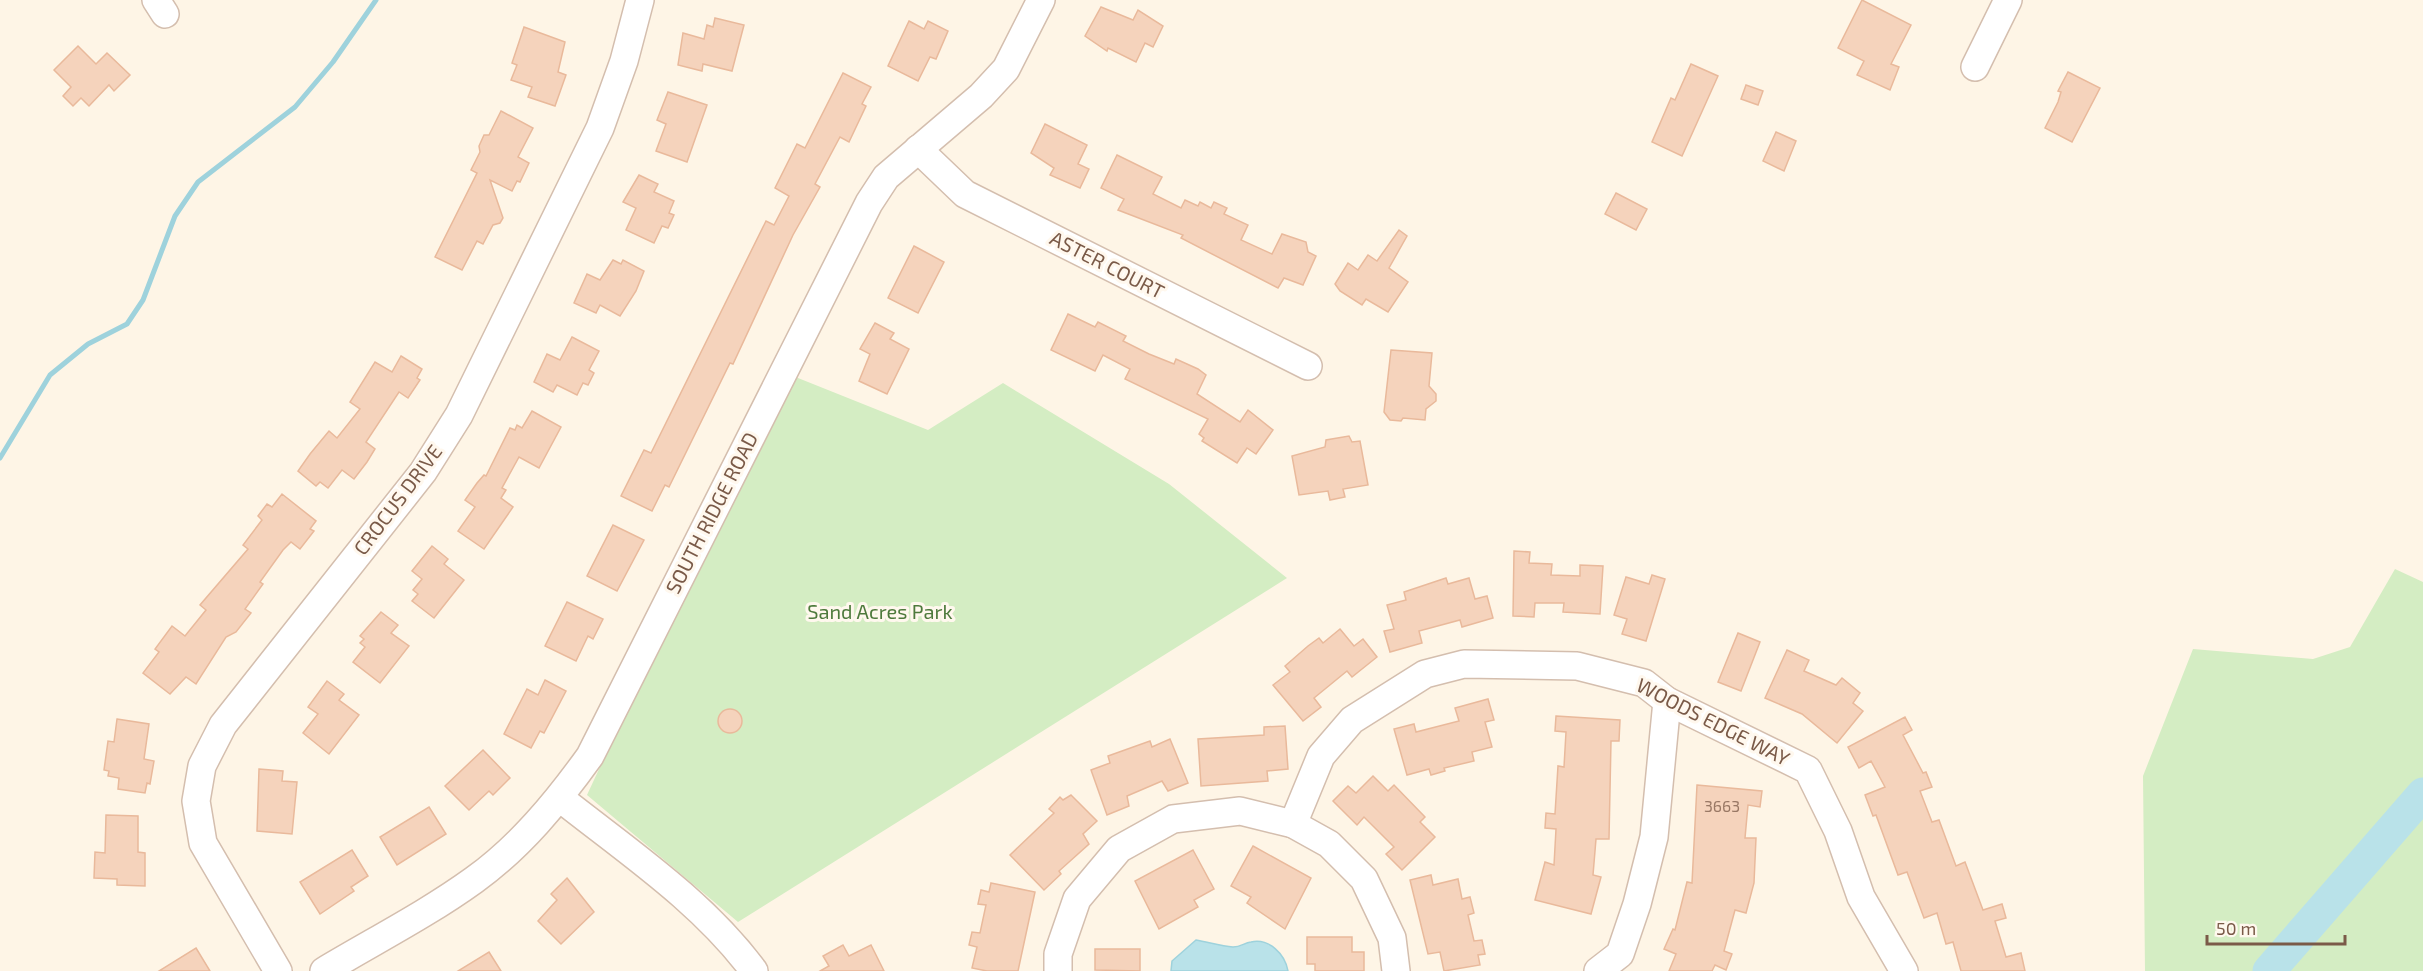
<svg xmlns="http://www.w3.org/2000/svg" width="2423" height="971" font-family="'Exo 2',sans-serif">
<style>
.green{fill:#d4edc3}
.water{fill:#b9e2e9;stroke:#9ed2dc;stroke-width:1.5}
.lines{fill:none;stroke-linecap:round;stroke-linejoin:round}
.stream{stroke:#9ed2dc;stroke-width:5}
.river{stroke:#b9e2e9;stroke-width:33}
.building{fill:#f5d3bc;stroke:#e9b99b;stroke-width:1.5}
.minor-casing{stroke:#d4beae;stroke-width:30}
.minor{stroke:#fff;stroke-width:27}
.labels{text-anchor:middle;stroke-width:6;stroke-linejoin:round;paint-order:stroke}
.number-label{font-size:16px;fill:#997865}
.street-label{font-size:20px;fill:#7a5a48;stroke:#fff8ee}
.park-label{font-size:20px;fill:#4e7a3c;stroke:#fff8ee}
</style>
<rect width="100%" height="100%" fill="#fef5e6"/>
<g class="green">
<polygon points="783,372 928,430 1003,383 1169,484 1287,578 738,922 587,795"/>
<polygon points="2395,569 2423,582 2423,971 2145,971 2143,776 2193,649 2313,659 2350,647"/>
</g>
<path class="water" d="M1196,940C1208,942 1221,946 1233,947C1241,947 1244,943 1251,942C1269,938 1285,954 1288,971H1171L1172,961Z"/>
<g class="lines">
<polyline class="stream" points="0,458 50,375 88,344 127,324 143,300 175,216 198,182 295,107 333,62 376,0"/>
<polyline class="river" points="2269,971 2423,794"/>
</g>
<g class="building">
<polygon points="1862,0 1911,25 1891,64 1899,67 1890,90 1857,75 1864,61 1838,48"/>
<polygon points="1101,7 1133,20 1138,10 1163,26 1153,47 1145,43 1136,62 1108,48 1107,51 1085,36"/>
<polygon points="715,18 744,25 732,71 703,64 702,71 678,65 683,33 704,39 707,25 713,27"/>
<polygon points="909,21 924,29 928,21 948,31 936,59 930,57 918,81 888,66"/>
<polygon points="524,27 565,42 558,72 566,75 555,106 528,97 532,87 511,80 517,65 512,63"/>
<polygon points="78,46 96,64 107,53 130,75 114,91 109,85 89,106 81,98 73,106 63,96 71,87 54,70"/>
<polygon points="1691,64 1718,76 1682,156 1652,142 1671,98 1675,100"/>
<polygon points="2068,72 2100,88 2072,142 2045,128 2058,102 2061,92 2058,91"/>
<polygon points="843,73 871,87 862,104 866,106 849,142 840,137 815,184 820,187 793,235 733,364 730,363 669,487 665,485 652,511 621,496 644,450 651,453 766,221 774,225 789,196 775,188 797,144 805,148"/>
<polygon points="1746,85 1763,91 1758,105 1741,99"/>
<polygon points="668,92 707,105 687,162 656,151 666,124 657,120"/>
<polygon points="501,111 533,128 518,157 529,163 520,182 517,181 512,191 490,180 503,218 500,223 493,225 483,244 477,241 462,270 435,257 477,173 471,170 480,152 479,146 484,135 489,135"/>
<polygon points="1045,124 1087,145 1078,164 1089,169 1080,188 1050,175 1054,168 1031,153"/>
<polygon points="1776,132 1796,141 1784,171 1763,161"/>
<polygon points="1117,155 1162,177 1153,194 1181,208 1185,200 1198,206 1200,202 1211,208 1214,202 1227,208 1224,214 1248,225 1241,240 1272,254 1282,234 1306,242 1308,252 1316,256 1303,285 1284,278 1278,288 1181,238 1183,235 1118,210 1124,199 1101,188"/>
<polygon points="639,175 658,184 654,192 674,201 669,213 674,215 668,228 662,226 654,243 626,230 636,208 623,202"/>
<polygon points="1616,193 1647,209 1636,230 1605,214"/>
<polygon points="1399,230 1407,236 1389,268 1408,282 1388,312 1366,299 1362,305 1340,291 1335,284 1348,263 1358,270 1368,255 1377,261"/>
<polygon points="914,246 944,262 918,313 888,298"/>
<polygon points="613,260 621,264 623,260 644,271 636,291 620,316 600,305 596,313 574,303 587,274 600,280"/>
<polygon points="1068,314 1095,327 1098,322 1126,336 1123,341 1149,354 1174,364 1176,359 1198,369 1206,375 1197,394 1240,422 1248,410 1273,430 1256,454 1247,448 1237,463 1202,441 1204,438 1199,434 1208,419 1125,379 1130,369 1103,355 1095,371 1051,350"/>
<polygon points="875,323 894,333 890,339 909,349 887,394 859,381 870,354 860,349"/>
<polygon points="572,337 599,351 589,370 594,373 588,385 583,383 577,395 557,385 553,392 534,382 547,354 560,360"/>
<polygon points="1391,350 1432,353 1429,386 1436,394 1436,401 1426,409 1425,420 1403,418 1401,421 1390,420 1384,412"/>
<polygon points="401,356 422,369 417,378 420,380 408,398 399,392 366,442 375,449 367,462 354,479 342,470 328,488 320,482 316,486 298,471 310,454 329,431 337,438 360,409 350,402 375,362 392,372"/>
<polygon points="532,411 561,427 539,468 519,457 502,488 506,490 501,498 513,507 484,549 458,531 475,507 465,500 477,483 484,475 486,476 510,428 515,430 517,425 522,428"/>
<polygon points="1349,436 1352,442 1360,441 1368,485 1343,489 1345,497 1330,500 1328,491 1299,495 1292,456 1325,447 1326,440"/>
<polygon points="282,494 316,521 310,529 314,531 300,549 291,542 283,550 260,582 263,584 245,609 251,613 236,632 226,637 196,684 186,677 170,694 143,673 159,652 155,649 172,626 185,636 206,610 200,605 248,549 243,545 262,520 258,516 267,504 272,507"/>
<polygon points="613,525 644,540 617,591 587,576"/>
<polygon points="432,546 448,559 444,564 464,580 434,618 412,601 418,594 413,590 422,579 412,571"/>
<polygon points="1514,551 1530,552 1529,563 1552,564 1551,575 1580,576 1580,565 1603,566 1600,614 1563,612 1564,603 1535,603 1534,617 1513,616"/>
<polygon points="1652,575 1665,579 1646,641 1622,634 1627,619 1614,615 1626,577 1649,584"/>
<polygon points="1446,578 1448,584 1469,578 1475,599 1487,596 1493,618 1462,627 1460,620 1419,631 1422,643 1390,652 1384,631 1394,629 1387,605 1406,600 1404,592"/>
<polygon points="567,602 603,619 593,639 588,636 576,661 545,646"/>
<polygon points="381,612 398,625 391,633 409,646 380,683 353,662 365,647 360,643 364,639 360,636"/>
<polygon points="1340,629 1354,646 1363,639 1377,657 1352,677 1347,671 1314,698 1321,707 1303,721 1273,685 1290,672 1285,666 1308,646 1319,638 1323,643"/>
<polygon points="1738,633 1760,642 1741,691 1718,682"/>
<polygon points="1787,650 1809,660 1804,671 1836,685 1842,678 1860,693 1853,703 1863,711 1837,743 1802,714 1765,698"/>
<polygon points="545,680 566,691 544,733 540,731 531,748 504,734 527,689 538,695"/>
<polygon points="327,681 344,694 339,700 359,715 329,754 303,733 318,714 308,707"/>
<polygon points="1488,699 1494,720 1485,722 1492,747 1472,752 1474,761 1444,768 1445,771 1431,775 1429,769 1407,775 1394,729 1414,724 1416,732 1459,721 1455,708"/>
<circle cx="730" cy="721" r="12"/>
<polygon points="1556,716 1620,720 1619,741 1611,741 1609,839 1596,839 1593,875 1601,877 1591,914 1535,900 1545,862 1554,865 1556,829 1545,828 1546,813 1555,814 1558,766 1564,767 1566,732 1555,731"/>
<polygon points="1905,717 1912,730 1903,735 1923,773 1926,772 1932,787 1920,791 1932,822 1939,820 1956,866 1965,862 1983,910 2002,904 2006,918 1995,921 2006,957 2021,953 2025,971 1961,971 1953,942 1946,944 1937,913 1924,918 1907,872 1898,875 1876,815 1873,816 1865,795 1885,787 1871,761 1859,768 1848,747"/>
<polygon points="117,719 149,724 144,759 154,761 150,784 147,783 145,793 118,789 119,778 108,776 109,771 104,770 108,741 114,742"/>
<polygon points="1285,726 1288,769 1267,771 1268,781 1201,786 1198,739 1264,735 1264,727"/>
<polygon points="1170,739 1188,783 1168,791 1162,781 1127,796 1129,806 1107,815 1091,770 1110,763 1108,756 1150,741 1152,747"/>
<polygon points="483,750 510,778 493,795 489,791 469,810 445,786"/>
<polygon points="259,769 283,771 282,781 297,782 292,834 257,831"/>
<polygon points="1373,776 1388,791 1394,785 1425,817 1420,822 1435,837 1402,870 1386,854 1394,847 1364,817 1357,825 1333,801 1348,786 1356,793"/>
<polygon points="1697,785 1762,791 1760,807 1748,805 1745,838 1756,838 1754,883 1746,913 1735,910 1724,951 1732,954 1726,970 1715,965 1712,971 1669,971 1676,954 1664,949 1673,929 1675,930 1687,882 1692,883"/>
<polygon points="1071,795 1097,821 1083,834 1089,844 1059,871 1061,874 1044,890 1010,855 1054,813 1049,809 1060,797 1063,800"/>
<polygon points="429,807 446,834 397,865 380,837"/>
<polygon points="106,815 138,816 138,852 145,853 145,886 117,885 117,879 94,878 95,852 105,853"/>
<polygon points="1253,846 1311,878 1285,929 1247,903 1251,897 1231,886"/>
<polygon points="352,850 368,876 351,887 354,891 320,914 300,882"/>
<polygon points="1193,850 1214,889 1194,900 1198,907 1159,929 1135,881"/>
<polygon points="1431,875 1433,885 1458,879 1462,899 1470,897 1474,913 1468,915 1474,941 1482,940 1485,954 1478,955 1480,965 1444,971 1440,952 1428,954 1410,880"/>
<polygon points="567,878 594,912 561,944 538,921 557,900 551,894"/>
<polygon points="991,883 1035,892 1018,971 987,971 972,968 977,947 969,945 972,932 980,933 986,905 978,904 981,890 989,892"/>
<polygon points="1307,937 1352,937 1352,952 1364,952 1364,971 1315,971 1315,964 1307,964"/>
<polygon points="843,945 849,956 871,945 884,971 820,971 829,966 823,956"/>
<polygon points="196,948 210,971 159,971"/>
<polygon points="1095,949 1140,949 1140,971 1095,970"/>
<polygon points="489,952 501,971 458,971"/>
</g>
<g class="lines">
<defs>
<g id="minor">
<polyline points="156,0 165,14"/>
<polyline points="1975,67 2008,0"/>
<polyline points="918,149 965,194 1308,366"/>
<path d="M560,798C628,852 702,901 754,971"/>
<polyline points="1293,824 1321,756 1352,720 1425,674 1464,664 1577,666 1644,683 1667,701 1808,770 1838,831 1861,897 1904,971"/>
<polyline points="278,971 203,843 196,801 202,766 223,725 423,472 459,415 600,128 624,61 640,0"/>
<path d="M324,971C374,941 427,914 474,880C520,847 557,802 590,756L869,203L886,177L981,96L1006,69L1041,0"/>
<polyline points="1058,971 1058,954 1077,899 1119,849 1173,819 1240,811 1293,824 1329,844 1364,879 1392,938 1396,971"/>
<polyline points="1598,971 1620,954 1637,904 1654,837 1667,701"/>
</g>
</defs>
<use href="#minor" class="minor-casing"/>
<use href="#minor" class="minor"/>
</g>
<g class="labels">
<g class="number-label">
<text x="1722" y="812">3663</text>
</g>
<g class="street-label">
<text transform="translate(1107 265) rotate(27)" y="7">ASTER COURT</text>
<text transform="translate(398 500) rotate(-53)" y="7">CROCUS DRIVE</text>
<text transform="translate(712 513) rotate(-63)" y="7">SOUTH RIDGE ROAD</text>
<text transform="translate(1713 722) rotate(27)" y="7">WOODS EDGE WAY</text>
</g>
<g class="park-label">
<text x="880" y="619">Sand Acres Park</text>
</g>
</g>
<path d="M2207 935v9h138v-9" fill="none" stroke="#7a5a48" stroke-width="3"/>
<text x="2216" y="935" font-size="18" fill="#7a5a48" stroke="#fff8ee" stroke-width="4.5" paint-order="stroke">50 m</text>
</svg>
